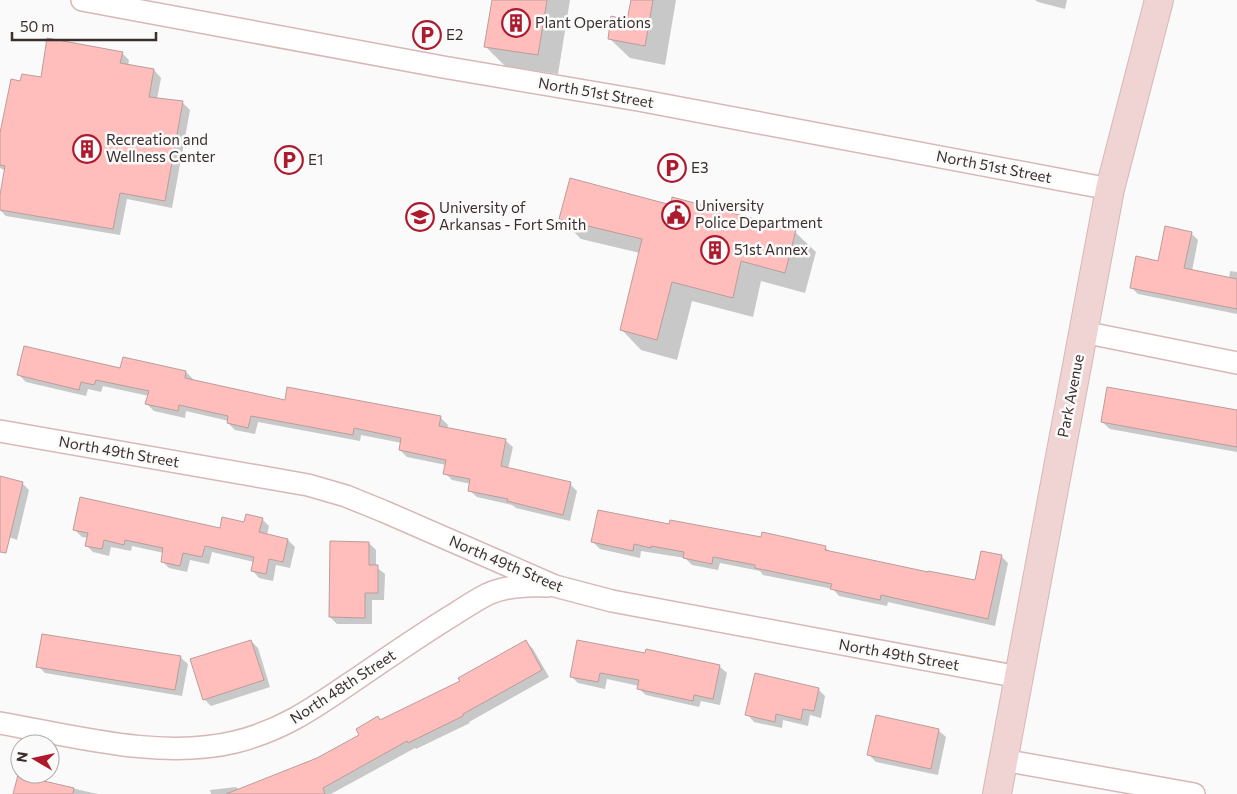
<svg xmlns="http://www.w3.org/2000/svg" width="1237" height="794" font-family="Commissioner,sans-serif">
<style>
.shadow{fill:#0003}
.building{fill:#ffbebb;stroke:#ba9d9b}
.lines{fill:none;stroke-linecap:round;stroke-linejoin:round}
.street-casing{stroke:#d6b8b6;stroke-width:24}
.secondary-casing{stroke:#d6b8b6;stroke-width:30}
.street{stroke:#fff;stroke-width:21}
.secondary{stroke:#f0d3d3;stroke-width:28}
.labels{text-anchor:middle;stroke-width:5;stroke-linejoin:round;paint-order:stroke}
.poi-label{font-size:15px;fill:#3b2f2e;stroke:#fafafa;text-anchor:start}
.street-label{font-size:15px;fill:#3b2f2e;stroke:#fafafa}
</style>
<rect width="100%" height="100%" fill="#fafafa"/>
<g class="shadow">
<polygon points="493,0 570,0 558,74 505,66 485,46"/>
<polygon points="632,0 676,0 665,65 630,58 609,38 628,21"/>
<polygon points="1035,0 1067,0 1065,9 1038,2"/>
<polygon points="122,53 129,60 128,66 154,70 161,78 157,99 183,103 190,110 172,208 127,199 120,235 6,216 0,210 6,171 0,168 0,139 21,83 42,79"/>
<polygon points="672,207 795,232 816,252 805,293 761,281 753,317 692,301 677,360 641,350 621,329 640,253 581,239 561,219"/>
<polygon points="1191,233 1198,240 1192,271 1229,279 1230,271 1237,272 1237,314 1138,294 1131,287"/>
<polygon points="121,370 186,372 193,379 192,380 286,401 441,418 448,425 447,428 505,440 513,447 508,469 570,484 577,491 570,521 516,508 512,505 477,497 469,490 471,484 452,480 445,473 446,465 407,457 400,450 402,443 361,435 360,441 258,422 255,434 235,430 228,423 229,421 186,411 185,418 154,411 147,404 149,396 103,386 101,392 88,389 86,396 26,382 19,375"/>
<polygon points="1237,411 1237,452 1110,429 1102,422"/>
<polygon points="0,478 22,483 29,490 17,540 0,534"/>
<polygon points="262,519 269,526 267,535 288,540 295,547 290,568 276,565 273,581 259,578 252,570 254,562 212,552 209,564 190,560 187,572 169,568 162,561 164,553 132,546 131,551 111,547 109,556 93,552 86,545 88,538 82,537 74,529 221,529"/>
<polygon points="670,526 825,547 830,552 928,574 976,582 1001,556 1008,563 995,626 888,602 887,606 839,596 833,589 763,575 760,571 720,563 718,570 692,565 685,558 641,551 640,558 600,549 593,542"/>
<polygon points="369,543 376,550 376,567 385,574 384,600 372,600 372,624 337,624 330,617"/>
<polygon points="251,641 258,648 270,687 211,706 204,699"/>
<polygon points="526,642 533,649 549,677 469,722 470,723 416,749 415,748 331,794 258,794 361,735 378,718 381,721 461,681"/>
<polygon points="646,654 719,666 727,673 720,705 701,701 699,707 646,695 638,688 639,686 607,679 605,689 578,683 571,676"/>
<polygon points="180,657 188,664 182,696 45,673 38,666"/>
<polygon points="818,689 825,696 821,718 810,715 808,726 783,720 782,728 754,722 747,714"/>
<polygon points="938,730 946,737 938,775 876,762 869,755"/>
<polygon points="19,776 93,793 99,794 15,794"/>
<polygon points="236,787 243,794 211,794 210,790"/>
</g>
<g class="building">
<polygon points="492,0 547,0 538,55 484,47"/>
<polygon points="631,0 653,0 645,46 608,39 611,16 627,20"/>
<polygon points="47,38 123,52 120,63 154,69 149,97 183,101 165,201 120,193 113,229 0,210 0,195 5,166 0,165 0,133 11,79 20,81 22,74 41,77"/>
<polygon points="570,178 671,205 672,197 796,230 785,273 741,261 733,298 672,282 657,340 620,330 642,239 559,219"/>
<polygon points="1165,226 1192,232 1184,268 1237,279 1237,309 1130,288 1136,256 1158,261"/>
<polygon points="24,346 120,368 123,357 186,371 185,378 285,400 287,387 441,416 439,426 506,439 501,466 571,482 563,515 507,501 508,499 468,491 470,479 443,474 446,460 399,450 401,438 354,428 353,435 251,416 248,428 227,423 228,416 179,405 178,411 145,404 149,391 96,380 94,385 81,382 79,390 17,375"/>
<polygon points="1107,387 1237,410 1237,447 1101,422"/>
<polygon points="0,476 23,482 6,553 0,552"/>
<polygon points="80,497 220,528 222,517 244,522 246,514 263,518 259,532 288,539 283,562 269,559 266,574 251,571 254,557 205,546 202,557 183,553 180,566 161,562 163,548 125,540 124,545 104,540 102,549 85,546 88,533 73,530"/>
<polygon points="598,510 669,524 670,520 761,537 762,532 826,546 825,550 928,572 928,571 975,580 981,551 1002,555 988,619 881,595 880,600 830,589 832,584 755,568 755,565 713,557 712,564 683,558 684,552 651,546 651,548 634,544 633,551 591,542"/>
<polygon points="330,541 369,542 369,565 378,565 378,593 365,593 365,618 329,617"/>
<polygon points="42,634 181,656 175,690 36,667"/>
<polygon points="251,640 264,680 203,700 190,659"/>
<polygon points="526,640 542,670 463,714 463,716 408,743 407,741 323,788 325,794 226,794 317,758 359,735 356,729 378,716 380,720 460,681 458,678"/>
<polygon points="577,640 645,653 646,649 720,665 713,699 694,695 693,701 637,689 639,680 600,673 598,682 570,677"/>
<polygon points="755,673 819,688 814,711 803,709 801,720 776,714 775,722 745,715"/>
<polygon points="876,715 939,729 931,769 867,755"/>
<polygon points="18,775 74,788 73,794 13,794"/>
</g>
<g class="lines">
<defs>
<g id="street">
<polyline points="82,0 443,67 638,100 1110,189"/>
<polyline points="1083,332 1237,363"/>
<polyline points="0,431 308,485 346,496 383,511 555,586 612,601 1019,677"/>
<path d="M0,723C74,736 161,760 235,742C280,731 311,710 349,684C383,661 417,637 453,615C464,608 476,600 488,594C506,586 528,585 548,586"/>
<polyline points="1003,760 1194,794"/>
</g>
<polyline id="secondary" points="997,794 1110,189 1159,0"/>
</defs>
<use href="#street" class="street-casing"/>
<use href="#secondary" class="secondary-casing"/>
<use href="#street" class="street"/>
<use href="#secondary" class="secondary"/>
</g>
<defs>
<symbol id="building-ring" viewBox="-11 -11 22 22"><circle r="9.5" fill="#fafafa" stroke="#ad192d" stroke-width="1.5"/><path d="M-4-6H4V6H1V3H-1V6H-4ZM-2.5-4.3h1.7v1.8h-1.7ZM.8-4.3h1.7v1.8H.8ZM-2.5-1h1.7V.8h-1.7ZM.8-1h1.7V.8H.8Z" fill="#ad192d"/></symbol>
<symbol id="parking-ring" viewBox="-11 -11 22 22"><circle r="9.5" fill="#fafafa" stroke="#ad192d" stroke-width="1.5"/><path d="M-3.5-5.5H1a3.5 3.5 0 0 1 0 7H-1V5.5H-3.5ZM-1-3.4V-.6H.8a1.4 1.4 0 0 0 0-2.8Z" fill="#ad192d"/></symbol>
<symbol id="civic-ring" viewBox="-11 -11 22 22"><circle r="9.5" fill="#fafafa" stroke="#ad192d" stroke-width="1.5"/><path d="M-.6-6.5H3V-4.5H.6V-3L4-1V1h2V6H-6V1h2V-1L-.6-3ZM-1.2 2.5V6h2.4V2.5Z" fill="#ad192d"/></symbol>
<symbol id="university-ring" viewBox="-11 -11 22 22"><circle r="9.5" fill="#fafafa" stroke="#ad192d" stroke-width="1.5"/><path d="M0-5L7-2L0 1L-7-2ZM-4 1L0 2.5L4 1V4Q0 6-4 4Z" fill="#ad192d"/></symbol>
</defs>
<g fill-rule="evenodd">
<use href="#building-ring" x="500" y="7" width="32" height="32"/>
<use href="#parking-ring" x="411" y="19" width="32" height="32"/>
<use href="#building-ring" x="71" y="133" width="32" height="32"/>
<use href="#parking-ring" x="273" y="144" width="32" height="32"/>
<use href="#parking-ring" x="656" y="152" width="32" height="32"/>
<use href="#civic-ring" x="660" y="199" width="32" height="32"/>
<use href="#university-ring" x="404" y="201" width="32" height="32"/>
<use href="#building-ring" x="699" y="234" width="32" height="32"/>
</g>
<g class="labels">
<g class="poi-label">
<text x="535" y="28">Plant Operations</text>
<text x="446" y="40">E2</text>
<text x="106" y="145">Recreation and<tspan x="106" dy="17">Wellness Center</tspan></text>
<text x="308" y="165">E1</text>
<text x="691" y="173">E3</text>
<text x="695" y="211">University<tspan x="695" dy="17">Police Department</tspan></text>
<text x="439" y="213">University of<tspan x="439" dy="17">Arkansas - Fort Smith</tspan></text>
<text x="734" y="255">51st Annex</text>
</g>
<g class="street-label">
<text transform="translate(596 93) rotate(10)" y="5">North 51st Street</text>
<text transform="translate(994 167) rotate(11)" y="5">North 51st Street</text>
<text transform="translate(1071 396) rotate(-79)" y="5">Park Avenue</text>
<text transform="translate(119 452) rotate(10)" y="5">North 49th Street</text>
<text transform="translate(506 564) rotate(23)" y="5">North 49th Street</text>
<text transform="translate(899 655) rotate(10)" y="5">North 49th Street</text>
<text transform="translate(343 687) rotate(-33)" y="5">North 48th Street</text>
</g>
</g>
<g transform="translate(35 759) rotate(279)"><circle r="24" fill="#fafafa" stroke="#aea9a8"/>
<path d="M0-4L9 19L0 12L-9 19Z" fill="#ad192d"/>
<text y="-8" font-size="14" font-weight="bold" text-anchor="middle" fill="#3b2f2e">N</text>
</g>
<path d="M12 32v8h144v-8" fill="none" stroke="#3b2f2e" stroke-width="2.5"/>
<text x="20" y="32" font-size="15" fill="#3b2f2e" stroke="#fafafa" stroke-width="4" paint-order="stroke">50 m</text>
</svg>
